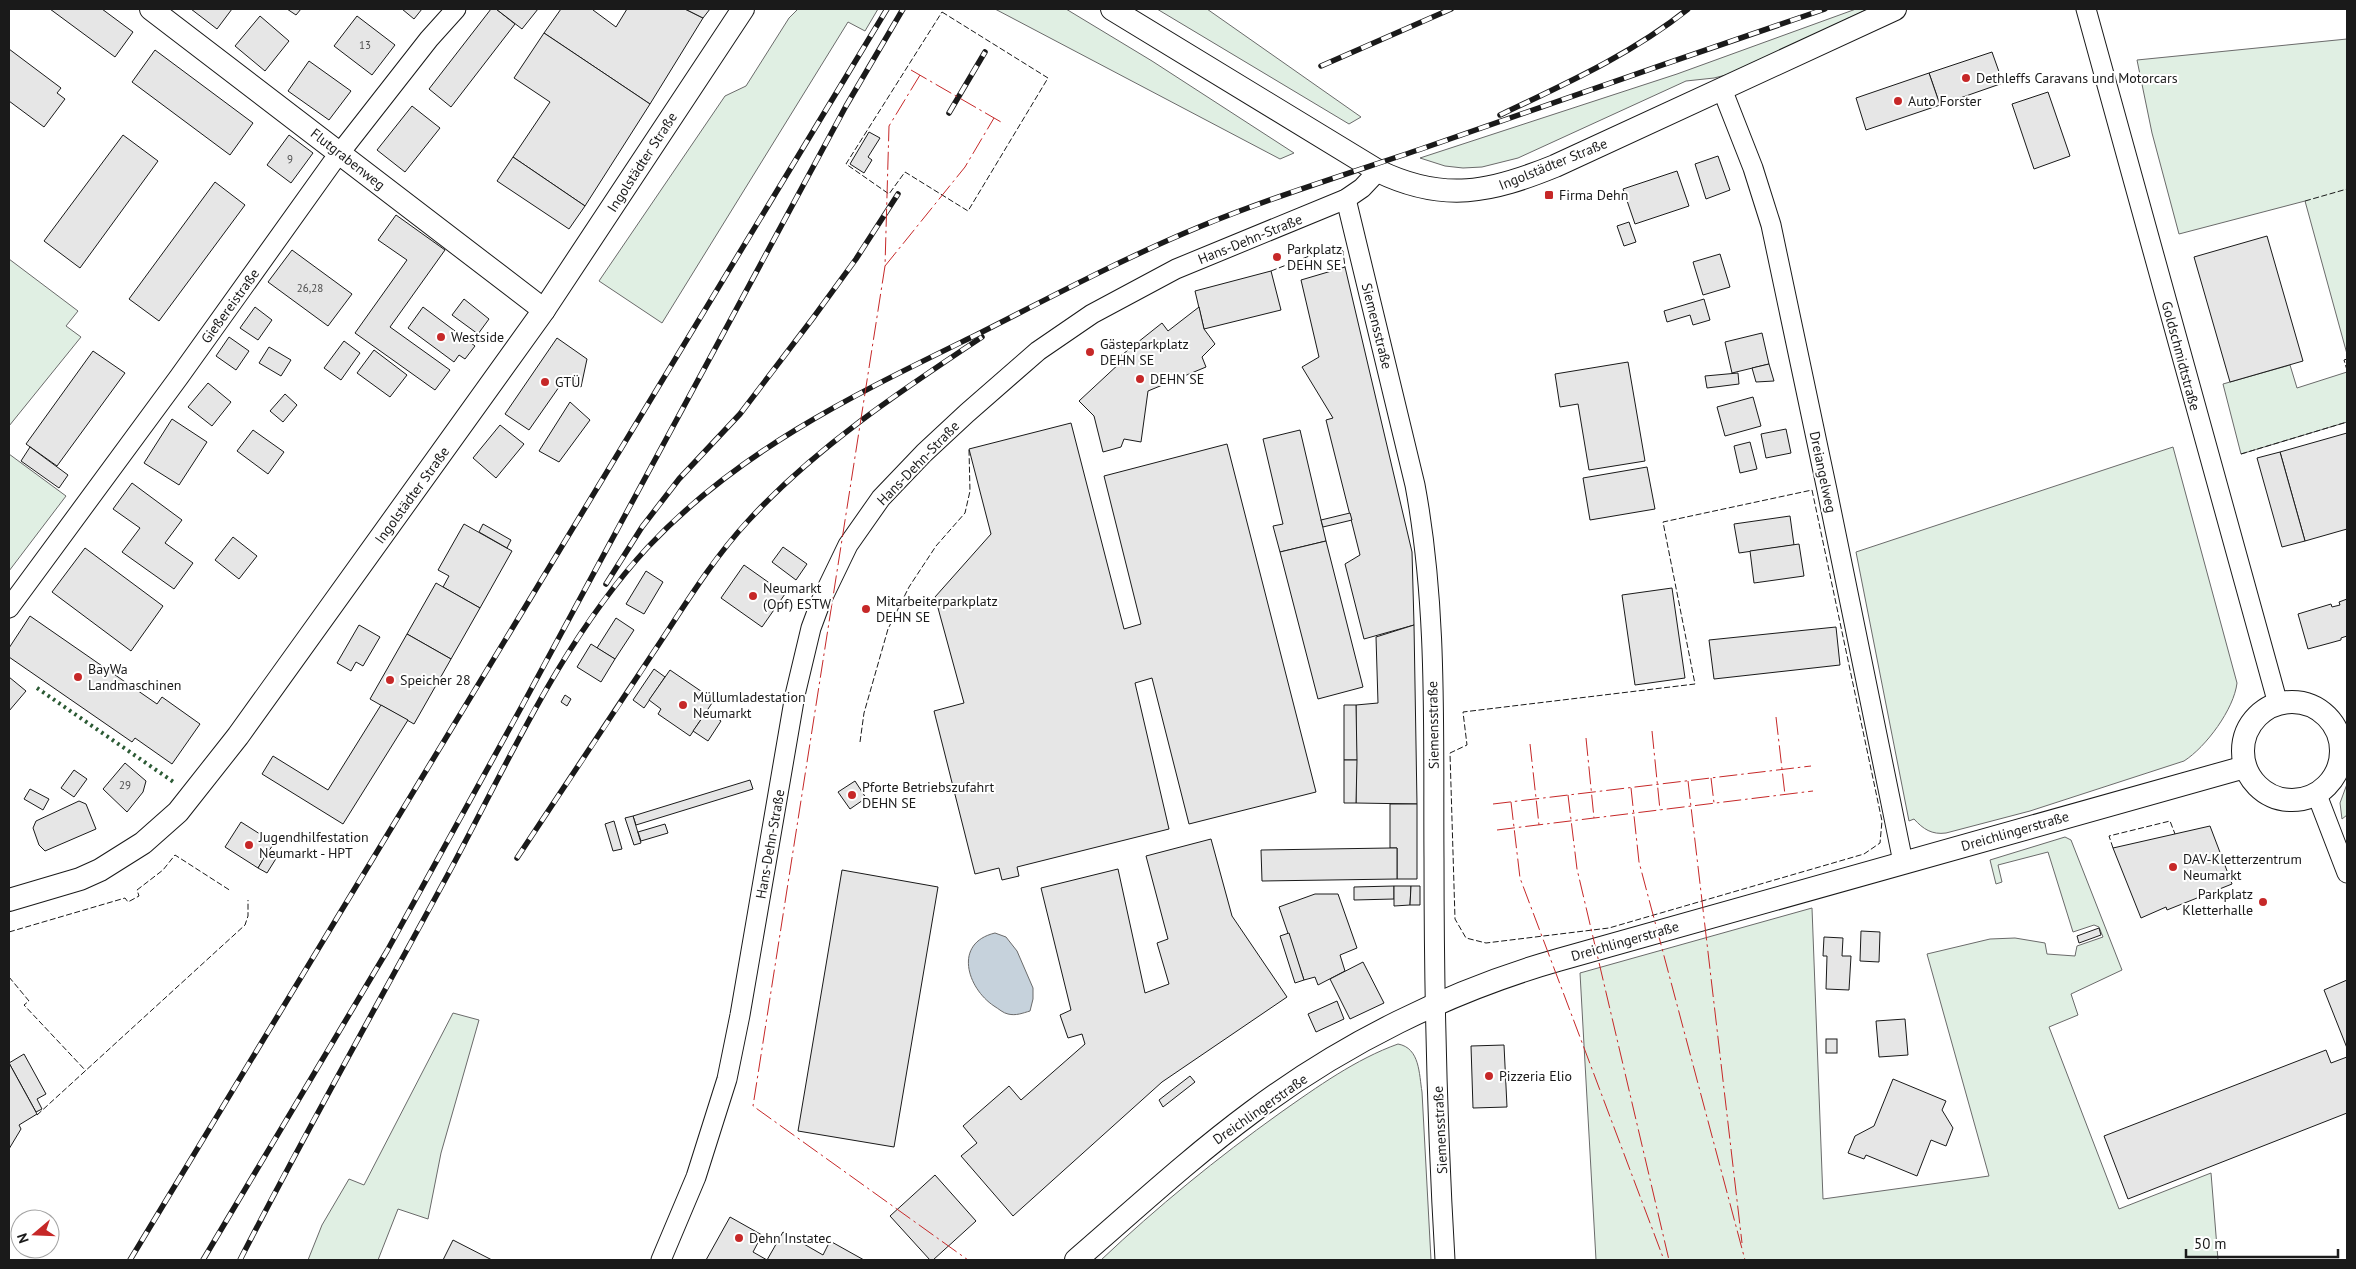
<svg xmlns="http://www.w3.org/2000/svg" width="2356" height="1269" font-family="'PT Sans',sans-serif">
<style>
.green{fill:#e0efe3;stroke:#6a6a6a}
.water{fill:#c6d2dc;stroke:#6a6a6a}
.building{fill:#e6e6e6;stroke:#1a1a1a}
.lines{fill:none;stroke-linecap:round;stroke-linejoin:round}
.minor-casing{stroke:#1a1a1a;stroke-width:21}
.tertiary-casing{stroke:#1a1a1a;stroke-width:24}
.minor{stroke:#fff;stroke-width:19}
.tertiary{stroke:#fff;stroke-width:22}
.rail-casing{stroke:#1a1a1a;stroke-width:5.5}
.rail{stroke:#fff;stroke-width:4;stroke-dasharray:11;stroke-linecap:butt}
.hedge{stroke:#2b5a34;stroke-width:4;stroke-dasharray:2.5 4;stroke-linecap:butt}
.fence{stroke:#1a1a1a;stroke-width:1;stroke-dasharray:6 2.5;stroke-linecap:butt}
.power{stroke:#c62828;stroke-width:1;stroke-dasharray:18 4 2.5 4;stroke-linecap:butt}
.poi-dot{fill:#c62828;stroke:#fff;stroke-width:2}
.labels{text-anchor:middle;stroke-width:4;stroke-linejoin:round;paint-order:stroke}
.number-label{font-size:11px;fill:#4d4d4d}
.poi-label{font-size:14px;fill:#1a1a1a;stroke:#fff;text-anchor:start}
.street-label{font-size:14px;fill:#1a1a1a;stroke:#fff}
</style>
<rect width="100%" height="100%" fill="#fff"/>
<g class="green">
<polygon points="798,9 878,9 865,31 848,22 662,323 599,281 725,96 746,86 789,18"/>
<polygon points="995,9 1066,9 1152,61 1294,153 1280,159"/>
<polygon points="1157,9 1207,9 1361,117 1349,124"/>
<polygon points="1856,9 1868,9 1730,74 1714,78 1686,81 1518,158 1482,167 1463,168 1445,166 1420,158 1677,74"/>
<polygon points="2347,39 2347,354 2305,201 2179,234 2152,133 2137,60"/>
<polygon points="9,259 78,311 66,326 81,337 9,426"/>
<polygon points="2290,365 2297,388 2347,372 2347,422 2241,454 2223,384"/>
<path d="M2173,447L2237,683C2234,709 2206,747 2184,761L2030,811L1946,833C1932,835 1923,829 1914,819L1909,821L1856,552Z"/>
<polygon points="9,454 66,496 9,571"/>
<polygon points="2347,784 2347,815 2342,819 2340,803"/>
<polygon points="2065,837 2071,840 2122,970 2071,994 2078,1015 2049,1027 2119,1209 2211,1173 2218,1260 1596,1260 1580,973 1812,908 1823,1199 1989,1176 1927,954 1990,939 2015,938 2045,943 2047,954 2075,956 2077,946 2103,937 2099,927 2094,925 2073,932 2048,852 1998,865 2002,882 1996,884 1990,860"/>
<polygon points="453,1013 479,1020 441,1153 428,1219 398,1209 378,1260 308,1260 322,1225 349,1179 364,1185"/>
<path d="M1398,1044C1420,1048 1419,1074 1422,1092L1431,1260H1101C1157,1207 1217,1158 1280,1113C1317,1087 1356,1059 1398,1044Z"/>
</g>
<path class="water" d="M995,933L1006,937L1017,951L1033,988V999L1030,1011C1023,1013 1016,1016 1008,1014C1003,1013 999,1009 994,1006C967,988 953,943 995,933Z"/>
<g class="building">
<polygon points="50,9 102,9 133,32 115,57"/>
<polygon points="191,9 232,9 217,29"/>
<polygon points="287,9 301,9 296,15"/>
<polygon points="402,9 422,9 414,19"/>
<polygon points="491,9 496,9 515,24 451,107 429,89"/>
<polygon points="496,9 538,9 522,29"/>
<polygon points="561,9 594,9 593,10 616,27 627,9 685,9 703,18 650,104 544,33"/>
<polygon points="685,9 710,9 703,18"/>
<polygon points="260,16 289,41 265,71 235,46"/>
<polygon points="357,16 395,45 372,75 334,46"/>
<polygon points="544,33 650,104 585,206 513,157 550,102 514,78"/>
<polygon points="9,49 61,88 57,93 65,99 44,127 9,101"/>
<polygon points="155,50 253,123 230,155 132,82"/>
<polygon points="1992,52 2003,83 1940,105 1929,73"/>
<polygon points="309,61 351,91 329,120 288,91"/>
<polygon points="1929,73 1940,105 1866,130 1856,98"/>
<polygon points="2048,92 2070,156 2034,169 2012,104"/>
<polygon points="412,106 440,128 405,172 377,150"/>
<polygon points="869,132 880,138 868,157 872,160 864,173 850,164"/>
<polygon points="123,135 158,161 80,268 44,241"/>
<polygon points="289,135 313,153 291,183 267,165"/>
<polygon points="1718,156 1730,190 1706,199 1695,164"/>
<polygon points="513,157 585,206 569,229 497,181"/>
<polygon points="1677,171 1689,206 1635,224 1623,189"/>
<polygon points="215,182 245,205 159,321 129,299"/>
<polygon points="396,215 445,250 390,327 450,370 435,390 355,333 407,260 378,240"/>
<polygon points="1629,222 1636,242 1624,246 1617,226"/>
<polygon points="2267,236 2303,361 2230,382 2194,257"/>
<polygon points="292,250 352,294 328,326 268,282"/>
<polygon points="1720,254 1730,287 1703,295 1693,262"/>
<polygon points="1345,267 1412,552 1414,625 1364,639 1345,564 1360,555 1326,420 1333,418 1302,367 1319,357 1301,280"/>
<polygon points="1271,271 1281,310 1204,329 1195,291"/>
<polygon points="464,299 489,319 478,334 452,315"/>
<polygon points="1704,299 1710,320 1693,325 1690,315 1667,322 1664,311"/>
<polygon points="255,307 272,320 258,340 240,328"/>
<polygon points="423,307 475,346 465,359 459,355 454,362 408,328"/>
<polygon points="1199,307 1204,329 1215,344 1202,357 1206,367 1148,391 1141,442 1124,439 1121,447 1103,452 1094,416 1079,401 1121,362 1118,358 1162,323 1168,331"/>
<polygon points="1762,333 1769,364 1732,373 1725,342"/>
<polygon points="229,337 249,351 236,370 216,356"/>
<polygon points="557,338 587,359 581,387 566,377 529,430 505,414"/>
<polygon points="344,341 360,353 341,380 324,368"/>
<polygon points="269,347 291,360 281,376 259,363"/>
<polygon points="374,350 407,375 390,397 357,373"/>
<polygon points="93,351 125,373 57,466 26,444"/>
<polygon points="1628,362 1645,461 1589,470 1578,404 1560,407 1555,374"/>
<polygon points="1769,364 1774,381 1756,382 1752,368"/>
<polygon points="1738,373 1739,384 1707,388 1705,376"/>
<polygon points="208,383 231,402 212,426 188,407"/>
<polygon points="285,394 297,405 283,422 270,411"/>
<polygon points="1753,397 1761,426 1725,436 1717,407"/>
<polygon points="570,402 590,420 559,462 539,451"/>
<polygon points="172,419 207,442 179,485 144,463"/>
<polygon points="1071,423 1124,629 1141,624 1104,476 1227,444 1316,792 1189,824 1152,678 1135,683 1169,829 1017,867 1019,876 1002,880 999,868 975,874 934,711 964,703 935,597 991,534 969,449"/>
<polygon points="500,425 524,444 496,478 473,458"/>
<polygon points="1786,429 1791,453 1766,458 1761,434"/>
<polygon points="253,430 284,452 268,474 237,451"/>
<polygon points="1300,430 1326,541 1280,552 1273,526 1283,524 1263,439"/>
<polygon points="2347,433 2347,529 2305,541 2280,452"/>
<polygon points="1750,442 1757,469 1740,473 1734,446"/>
<polygon points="30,447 68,475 59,488 21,461"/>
<polygon points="2280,452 2305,541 2282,547 2257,458"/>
<polygon points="1647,467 1655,509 1590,520 1583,478"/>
<polygon points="132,483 182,520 165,543 193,563 174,589 122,552 140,528 113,509"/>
<polygon points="1350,513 1352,520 1323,527 1321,520"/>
<polygon points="1790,516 1794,545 1739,553 1734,524"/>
<polygon points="464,524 512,551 480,608 443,587 449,576 438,570"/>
<polygon points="483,524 511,540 507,548 479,532"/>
<polygon points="233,537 257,556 239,579 215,560"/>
<polygon points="1326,541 1363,687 1318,699 1280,552"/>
<polygon points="1799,544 1804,576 1754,583 1750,551"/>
<polygon points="783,547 807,564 796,580 772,562"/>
<polygon points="85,548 163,606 131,651 52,592"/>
<polygon points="744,565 785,594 762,627 721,598"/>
<polygon points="646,571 663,582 644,614 626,604"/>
<polygon points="436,583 480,608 451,659 407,634"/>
<polygon points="1672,588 1685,678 1635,685 1622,595"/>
<polygon points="2347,599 2347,636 2341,638 2341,640 2308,649 2298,614 2331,604 2332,607 2340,605 2339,602"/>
<polygon points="30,616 157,704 162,697 200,724 172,764 135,738 132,742 9,657 9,648"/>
<polygon points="616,618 634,630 615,659 597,648"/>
<polygon points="359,625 380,637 363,666 356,662 351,671 337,663"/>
<polygon points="1414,625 1417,804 1356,803 1356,705 1378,703 1376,637"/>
<polygon points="1836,627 1840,665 1714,679 1709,640"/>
<polygon points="407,634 451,659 414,724 370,699"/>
<polygon points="591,644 615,659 601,682 577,667"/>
<polygon points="654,669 665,677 644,708 633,700"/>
<polygon points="670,670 714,700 690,736 658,714 661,709 649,700"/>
<polygon points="9,677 26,691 9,711"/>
<polygon points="565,695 571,699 567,706 561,702"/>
<polygon points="381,705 408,720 343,824 262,774 273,756 328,790"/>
<polygon points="1344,705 1356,705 1357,760 1344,760"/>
<polygon points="707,711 721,721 708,741 693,731"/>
<polygon points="1344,760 1357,760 1356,803 1344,803"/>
<polygon points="125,763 146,781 143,792 127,812 103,789"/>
<polygon points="74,770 87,779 74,797 61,788"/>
<polygon points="750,780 753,789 636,825 633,816"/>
<polygon points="855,781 866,798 850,809 838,792"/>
<polygon points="30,789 49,799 43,810 24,799"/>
<polygon points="79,801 86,804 96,829 45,851 39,845 33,828 36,821"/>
<polygon points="1390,804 1417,804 1417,879 1397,879 1397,848 1390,848"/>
<polygon points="633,816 641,843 634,845 625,818"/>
<polygon points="614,821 622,849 613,851 605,824"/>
<polygon points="241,822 274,843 258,868 225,847"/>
<polygon points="665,824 668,833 641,841 638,832"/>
<polygon points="2210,826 2232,884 2167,910 2166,907 2141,918 2113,848"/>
<polygon points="1211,839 1232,916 1287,997 1162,1082 1013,1216 961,1156 977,1143 963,1126 1009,1086 1021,1100 1085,1044 1082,1034 1068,1038 1060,1015 1071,1010 1041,888 1118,869 1145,993 1169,984 1157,943 1168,939 1146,856"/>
<polygon points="1390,848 1397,848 1397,879 1262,881 1261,850"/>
<polygon points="268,851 277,857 267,873 258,868"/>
<polygon points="842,870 938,887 894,1147 798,1131"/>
<polygon points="1394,886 1394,899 1354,900 1354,887"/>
<polygon points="1394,886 1411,886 1410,905 1394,906"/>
<polygon points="1411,886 1420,886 1420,905 1410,905"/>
<polygon points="1315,894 1338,894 1357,948 1340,955 1345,971 1318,985 1315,977 1304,980 1279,907"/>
<polygon points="2099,928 2101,935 2079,943 2077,936"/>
<polygon points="1861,931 1880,932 1879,962 1860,961"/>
<polygon points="1289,933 1304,980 1295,983 1280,936"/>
<polygon points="1824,937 1843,938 1842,956 1851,956 1849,990 1826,989 1827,956 1823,956"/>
<polygon points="1363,962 1384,1003 1350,1019 1330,979"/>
<polygon points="2347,980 2347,1048 2324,990"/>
<polygon points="1337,1001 1344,1019 1316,1032 1308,1014"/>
<polygon points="1905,1019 1908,1055 1879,1057 1876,1021"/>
<rect x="1826" y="1039" width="11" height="14"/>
<polygon points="1504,1045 1507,1107 1473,1108 1471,1046"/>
<polygon points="2326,1050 2331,1063 2347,1057 2347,1113 2128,1199 2104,1136"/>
<polygon points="24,1054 46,1094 37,1099 42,1109 36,1112 9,1063"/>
<polygon points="9,1063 37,1114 19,1125 21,1129 9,1149"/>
<polygon points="1190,1076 1195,1082 1163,1107 1159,1100"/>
<polygon points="1893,1079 1946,1101 1942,1110 1953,1128 1946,1146 1931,1140 1917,1176 1866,1155 1864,1159 1848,1153 1855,1136 1874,1126"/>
<polygon points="935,1175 976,1221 933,1260 930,1260 890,1216"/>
<polygon points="730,1217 762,1235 753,1252 767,1260 783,1232 823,1255 830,1241 864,1260 706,1260"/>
<polygon points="453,1240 492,1260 443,1260"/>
</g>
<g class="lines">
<defs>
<g id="minor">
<polyline points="2086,9 2278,704"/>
<polyline points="1722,89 1753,168 1771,225 1827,490 1903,862"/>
<path d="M1346,199L1415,485C1438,608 1433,734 1434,858C1434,992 1437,1126 1445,1260"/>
<polyline points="9,608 179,377 332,163 429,39 456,9"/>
<polyline points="2317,795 2347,873"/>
<polyline points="661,1260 696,1177 727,1079 740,1015 795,695 811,628 821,601 848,545 881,498 924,453 967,413 1038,351 1092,314 1176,269 1346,199 1362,188 1378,171"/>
</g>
<g id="tertiary">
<polyline points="151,9 544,310"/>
<path d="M1112,9L1378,171C1444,203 1491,192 1555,166L1895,9"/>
<circle cx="2292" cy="751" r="49"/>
<polyline points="9,900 80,879 100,870 143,843 178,812 238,736 544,310 743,9"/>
<path d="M1076,1260C1134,1210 1190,1158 1252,1112C1343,1044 1449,991 1558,960L2245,767"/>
</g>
</defs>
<use href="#minor" class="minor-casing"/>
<use href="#tertiary" class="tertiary-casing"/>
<use href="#minor" class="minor"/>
<use href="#tertiary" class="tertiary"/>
<defs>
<g id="rail">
<polyline points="1321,66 1451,9"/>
<polyline points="949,113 985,52"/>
<path d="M1500,115C1565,84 1632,54 1688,9"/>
<polyline points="606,584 642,527 679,479 740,414 813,318 856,259 898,194"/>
<path d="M517,858C562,790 608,722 653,653C683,608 711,561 748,521C815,448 899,392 982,337"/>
<polyline points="130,1260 887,9"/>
<polyline points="203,1260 387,951 522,706 846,106 903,9"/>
<path d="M240,1260C308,1127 382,997 453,865C511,756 563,639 648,547C741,448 858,393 978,334C1051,297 1124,258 1199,227C1272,197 1347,174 1421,149C1556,102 1690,55 1825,9"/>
</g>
</defs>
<use href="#rail" class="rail-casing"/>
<use href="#rail" class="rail"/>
<polyline class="hedge" points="37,688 175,783"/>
<g class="fence">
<polygon points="942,12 1048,78 968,211 905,172 889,194 846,164"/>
<polyline points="2305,201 2347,189"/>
<polyline points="1271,271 1335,246 1343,251 1345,267"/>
<polyline points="2347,359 2344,360 2347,370"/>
<polyline points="2241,454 2347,422"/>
<polygon points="1812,490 1882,821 1880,843 1864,854 1609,928 1486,943 1466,938 1455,919 1450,753 1467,745 1463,712 1695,684 1663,522"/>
<polyline points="860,742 864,713 888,629 909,587 936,546 965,513 970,491 969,450"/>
<polyline points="2113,848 2109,836 2170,821 2175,834"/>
<polyline points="9,932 125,898 128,902 139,896 137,890 163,870 175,855 231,891"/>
<polyline points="9,977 29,1001 24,1005 86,1071"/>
<polyline points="37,1115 245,925 248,916 248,900"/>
</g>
<g class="power">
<polyline points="911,70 1001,122"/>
<polyline points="920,75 889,126 885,266 753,1106 968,1260"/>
<polyline points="885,266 965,167 994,118"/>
<polyline points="1776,717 1785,795"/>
<polyline points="1652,731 1660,810"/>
<polyline points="1586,738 1594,818"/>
<polyline points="1530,744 1539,825"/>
<polyline points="1711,778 1714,803"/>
<polyline points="1688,781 1742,1243"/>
<polyline points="1631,788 1639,862 1745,1260"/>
<polyline points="1568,795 1577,869 1669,1260"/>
<polyline points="1511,802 1520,878 1664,1260"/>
<polyline points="1493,804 1811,766"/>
<polyline points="1497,830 1813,791"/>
</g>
</g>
<g class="poi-dot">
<circle cx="1966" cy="78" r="5"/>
<circle cx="1898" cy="101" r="5"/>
<rect x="1544" y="190" width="10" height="10" rx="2.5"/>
<circle cx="1277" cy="257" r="5"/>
<circle cx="441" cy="337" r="5"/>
<circle cx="1090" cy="352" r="5"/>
<circle cx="1140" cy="379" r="5"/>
<circle cx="545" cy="382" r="5"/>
<circle cx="753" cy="596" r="5"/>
<circle cx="866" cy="609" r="5"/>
<circle cx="78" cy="677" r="5"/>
<circle cx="390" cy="680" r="5"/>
<circle cx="683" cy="705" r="5"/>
<circle cx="852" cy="795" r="5"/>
<circle cx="249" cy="845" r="5"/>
<circle cx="2173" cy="867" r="5"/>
<circle cx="2263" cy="902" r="5"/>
<circle cx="1489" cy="1076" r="5"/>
<circle cx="739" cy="1238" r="5"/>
</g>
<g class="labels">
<g class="number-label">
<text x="365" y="49">13</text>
<text x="290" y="163">9</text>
<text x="310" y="292">26,28</text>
<text x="125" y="789">29</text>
</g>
<g class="poi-label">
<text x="1976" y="83">Dethleffs Caravans und Motorcars</text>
<text x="1908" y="106">Auto Forster</text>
<text x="1559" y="200">Firma Dehn</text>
<text x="1287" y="254">Parkplatz<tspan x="1287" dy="16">DEHN SE</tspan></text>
<text x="451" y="342">Westside</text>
<text x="1100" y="349">Gästeparkplatz<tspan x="1100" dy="16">DEHN SE</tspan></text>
<text x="1150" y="384">DEHN SE</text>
<text x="555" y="387">GTÜ</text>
<text x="763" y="593">Neumarkt<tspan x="763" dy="16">(Opf) ESTW</tspan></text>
<text x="876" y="606">Mitarbeiterparkplatz<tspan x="876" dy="16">DEHN SE</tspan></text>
<text x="88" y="674">BayWa<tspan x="88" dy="16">Landmaschinen</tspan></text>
<text x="400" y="685">Speicher 28</text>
<text x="693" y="702">Müllumladestation<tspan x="693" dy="16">Neumarkt</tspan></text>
<text x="862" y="792">Pforte Betriebszufahrt<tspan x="862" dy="16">DEHN SE</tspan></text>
<text x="259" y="842">Jugendhilfestation<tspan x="259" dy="16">Neumarkt - HPT</tspan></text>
<text x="2183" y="864">DAV-Kletterzentrum<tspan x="2183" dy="16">Neumarkt</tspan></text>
<text x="2253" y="899" text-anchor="end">Parkplatz<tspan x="2253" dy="16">Kletterhalle</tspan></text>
<text x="1499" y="1081">Pizzeria Elio</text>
<text x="749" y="1243">Dehn Instatec</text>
</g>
<g class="street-label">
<text transform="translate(348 159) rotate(38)" y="5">Flutgrabenweg</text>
<text transform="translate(642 162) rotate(-57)" y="5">Ingolstädter Straße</text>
<text transform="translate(1553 164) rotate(-22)" y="5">Ingolstädter Straße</text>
<text transform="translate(1250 239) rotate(-22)" y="5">Hans-Dehn-Straße</text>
<text transform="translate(230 306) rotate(-54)" y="5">Gießereistraße</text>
<text transform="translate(1377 326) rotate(76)" y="5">Siemensstraße</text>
<text transform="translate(2181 356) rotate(75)" y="5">Goldschmidtstraße</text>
<text transform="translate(918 463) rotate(-46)" y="5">Hans-Dehn-Straße</text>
<text transform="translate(1823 472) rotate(78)" y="5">Dreiangelweg</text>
<text transform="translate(412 495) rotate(-54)" y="5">Ingolstädter Straße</text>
<text transform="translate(1433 725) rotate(-91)" y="5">Siemensstraße</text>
<text transform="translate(2015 831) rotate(-16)" y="5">Dreichlingerstraße</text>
<text transform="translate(770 844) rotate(-80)" y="5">Hans-Dehn-Straße</text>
<text transform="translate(1625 941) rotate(-16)" y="5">Dreichlingerstraße</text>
<text transform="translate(1260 1109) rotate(-35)" y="5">Dreichlingerstraße</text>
<text transform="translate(1440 1130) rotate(-93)" y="5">Siemensstraße</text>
</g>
</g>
<rect width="2356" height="1269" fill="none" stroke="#1a1a1a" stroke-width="20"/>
<g transform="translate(35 1234) rotate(251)"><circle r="24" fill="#ffffff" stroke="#a3a3a3"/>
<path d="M0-4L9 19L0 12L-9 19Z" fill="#c62828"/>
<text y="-8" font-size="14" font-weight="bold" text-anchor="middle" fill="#1a1a1a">N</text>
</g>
<path d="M2186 1249v8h152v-8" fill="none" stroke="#1a1a1a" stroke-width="2.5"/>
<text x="2194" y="1249" font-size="15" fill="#1a1a1a" stroke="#ffffff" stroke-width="4" paint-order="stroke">50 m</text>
</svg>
